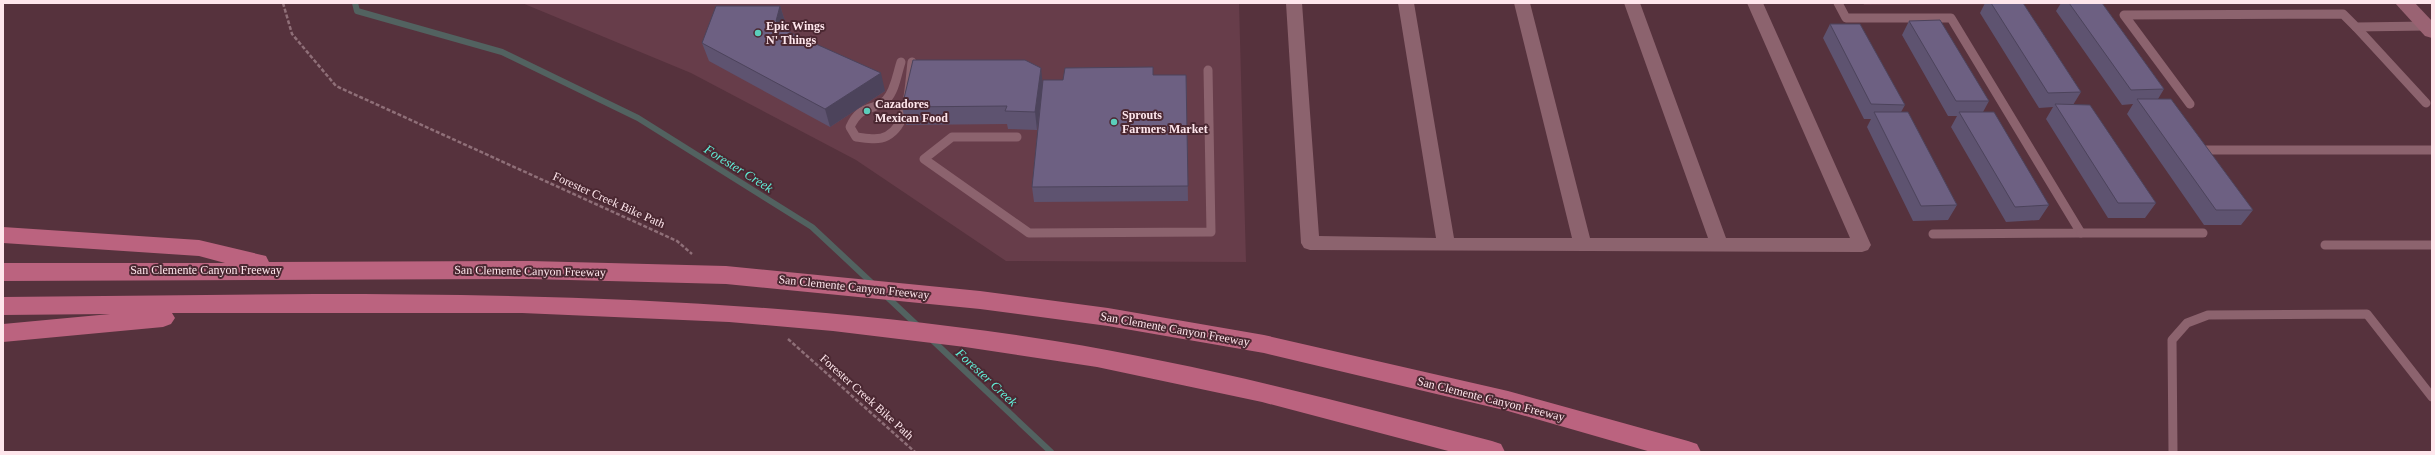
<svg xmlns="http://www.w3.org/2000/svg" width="2435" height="455" font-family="Georgia,serif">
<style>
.built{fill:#673d4a}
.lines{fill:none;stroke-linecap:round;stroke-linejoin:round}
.stream{stroke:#526260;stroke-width:6}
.path{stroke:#8f6f78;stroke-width:2.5;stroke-dasharray:4 2;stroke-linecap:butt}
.lane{stroke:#8c636e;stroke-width:9}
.street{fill:#8c636e;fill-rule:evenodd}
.secondary{fill:#9a6373;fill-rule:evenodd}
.highway{fill:#bb637f;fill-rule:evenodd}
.wall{fill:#5e5370}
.shaded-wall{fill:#4c435b}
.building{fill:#6d6082;stroke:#4c435b}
.poi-dot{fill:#5bcebb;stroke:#4b2832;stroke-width:1.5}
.labels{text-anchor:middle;stroke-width:4;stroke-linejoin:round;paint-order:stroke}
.poi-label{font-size:12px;font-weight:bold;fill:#fee6ec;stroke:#4b2832;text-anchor:start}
.street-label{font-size:12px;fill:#fee6ec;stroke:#4b2832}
.water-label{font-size:13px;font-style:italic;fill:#61efd8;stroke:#4b2832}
</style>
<rect width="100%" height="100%" fill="#56323d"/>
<g class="built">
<polygon points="522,3 1239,3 1246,262 1006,261 856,160 691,73"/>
<polygon points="1863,3 2087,3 2087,4 1864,5"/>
</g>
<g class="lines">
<g class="stream">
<polyline points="355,3 357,11 502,52 638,118 812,227 874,285"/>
<polyline points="885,295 919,327"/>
<polyline points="930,338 1051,452"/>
</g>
<g class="path">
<polyline points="283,3 292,34 336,86 677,241 692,254"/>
<polyline points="788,339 915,452"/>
</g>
<g class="lane">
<polyline points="1838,3 1846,18 1951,18 2081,233 1933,234"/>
<polyline points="2356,27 2426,103"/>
<path d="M901,62C897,74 895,91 886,100C873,112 861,103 850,127L856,137C866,138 877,141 887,136C910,124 909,84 912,62"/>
<polyline points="2190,104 2124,15 2343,14 2356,27 2427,26"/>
<polyline points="1017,137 952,137 924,159 1029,233 1211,232 1208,70"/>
<polyline points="2202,150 2432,150"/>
<polyline points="2081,233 2203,233"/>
<polyline points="2325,245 2432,245"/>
<polyline points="2173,452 2172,340 2187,323 2208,315 2367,314 2432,397"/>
</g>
<polygon class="street" points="1286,3 1302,3 1319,236 1436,238 1398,3 1414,3 1454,238 1572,238 1514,3 1530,3 1590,238 1708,238 1624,3 1640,3 1726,238 1850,238 1747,3 1763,3 1871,245 1868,250 1862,252 1310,250 1304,248 1301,243"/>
<polygon class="secondary" points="2395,3 2415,3 2432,21 2432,38 2425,36"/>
<g class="highway">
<polygon points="3,227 199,240 266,256 269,262 530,261 726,266 980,291 1108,308 1264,335 1508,391 1688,441 1697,444 1701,452 1651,452 1508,411 1264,353 1108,326 980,309 726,284 530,279 3,281 3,263 225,263 199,256 3,243"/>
<path d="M315,294C562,294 809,302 1055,341C1203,365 1347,403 1492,441L1501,444L1505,452H1452L1262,402L1097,367L965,347L833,331L729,322L522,313H172L175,318L171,324L163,327L3,342V324L110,314L3,315V297Z"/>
</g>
</g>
<g class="wall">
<polygon points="1985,3 2023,3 2081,92 2073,105 2156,203 2145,218 2108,218 2046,119 2053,107 2039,108 1980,13"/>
<polygon points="2061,3 2102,3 2164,89 2158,99 2253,210 2241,225 2204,225 2127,114 2133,104 2122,105 2056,11"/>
<polygon points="780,6 786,24 785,28 789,32 885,91 830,127 709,61 702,43"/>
<polygon points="1909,21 1989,101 1983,112 2049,205 2039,220 2006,222 1951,127 1957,116 1948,116 1902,35"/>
<polygon points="1830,24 1905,105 1901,112 1957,205 1948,220 1913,221 1867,127 1871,119 1864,119 1823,38"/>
<polygon points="1153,75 1186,75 1188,201 1034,202 1032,187 1041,104 1037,130 1008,129 1007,124 906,125 902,107 1063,80"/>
</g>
<g class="shaded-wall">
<polygon points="780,6 786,24 782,39 776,21"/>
<polygon points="1041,68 1043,86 1037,130 1035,112"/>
<polygon points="881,73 885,91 830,127 825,109"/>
</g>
<g class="building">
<polygon points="1991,3 2023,3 2081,92 2048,93"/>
<polygon points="2069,3 2102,3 2164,89 2131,90"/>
<polygon points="716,6 780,6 776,21 789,32 881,73 825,109 702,43"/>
<polygon points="1940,20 1989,101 1956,101 1909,21"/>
<polygon points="1830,24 1860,24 1905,105 1871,104"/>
<polygon points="913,60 1025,60 1041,68 1035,112 1005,111 1007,106 902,107"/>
<polygon points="1153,67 1153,75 1186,75 1188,186 1032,187 1043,80 1063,80 1065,68"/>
<polygon points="2137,99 2171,99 2253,210 2216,210"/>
<polygon points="2055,104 2090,105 2156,203 2118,203"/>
<polygon points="1874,112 1908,112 1957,205 1921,206"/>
<polygon points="1959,112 1994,112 2049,205 2015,207"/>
</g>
<g class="poi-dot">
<circle cx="758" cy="33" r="4"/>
<circle cx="867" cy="111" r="4"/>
<circle cx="1114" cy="122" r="4"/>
</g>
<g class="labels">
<g class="poi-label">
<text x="766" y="30">Epic Wings<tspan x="766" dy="14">N' Things</tspan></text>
<text x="875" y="108">Cazadores<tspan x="875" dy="14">Mexican Food</tspan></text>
<text x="1122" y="119">Sprouts<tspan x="1122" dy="14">Farmers Market</tspan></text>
</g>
<g class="street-label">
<text transform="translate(609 200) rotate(24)" y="4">Forester Creek Bike Path</text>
<text x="206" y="274">San Clemente Canyon Freeway</text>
<text transform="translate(530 271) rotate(1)" y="4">San Clemente Canyon Freeway</text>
<text transform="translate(854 287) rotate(6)" y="4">San Clemente Canyon Freeway</text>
<text transform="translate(1175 329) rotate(10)" y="4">San Clemente Canyon Freeway</text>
<text transform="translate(867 397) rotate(42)" y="4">Forester Creek Bike Path</text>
<text transform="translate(1491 399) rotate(14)" y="4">San Clemente Canyon Freeway</text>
</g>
<g class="water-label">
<text transform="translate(739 168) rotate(32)" y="5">Forester Creek</text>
<text transform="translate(987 377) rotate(43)" y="5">Forester Creek</text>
</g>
</g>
<rect width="2435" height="455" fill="none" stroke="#fee6ec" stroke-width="8"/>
</svg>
